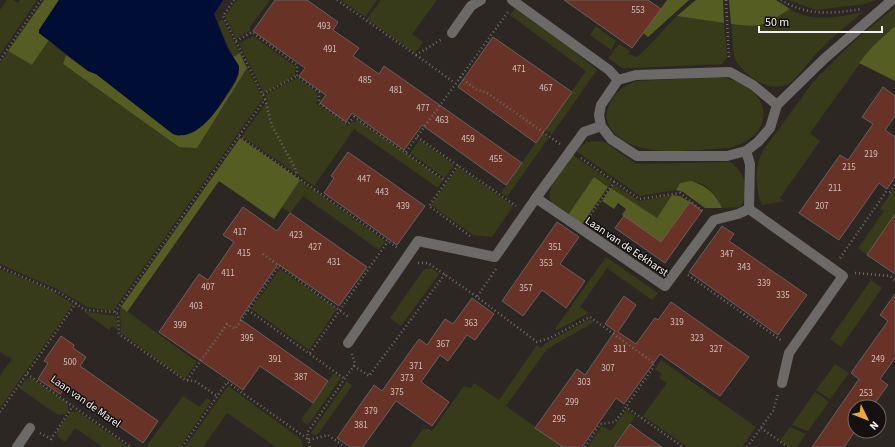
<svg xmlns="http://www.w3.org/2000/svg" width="895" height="447" font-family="'Source Sans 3',sans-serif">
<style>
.green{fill:#373b19}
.forest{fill:#565d22}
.water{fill:#000e36}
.building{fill:#693226;stroke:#67605e}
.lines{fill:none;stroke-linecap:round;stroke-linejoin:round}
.path{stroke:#706a68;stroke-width:2.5;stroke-dasharray:1 3;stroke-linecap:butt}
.minor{stroke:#6c6a68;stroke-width:10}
.labels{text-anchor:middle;stroke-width:3;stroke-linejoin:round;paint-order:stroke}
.number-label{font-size:9px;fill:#d1c0bc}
.street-label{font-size:11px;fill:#f4f0ee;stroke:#141110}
</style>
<rect width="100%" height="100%" fill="#2d2724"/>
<g class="green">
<polygon points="7,0 13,0 18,3 20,0 37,0 0,55 0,10"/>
<polygon points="237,0 270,0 249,28 251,30 237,38 237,40 225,16"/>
<polygon points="341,0 377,0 365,17"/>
<polygon points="381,0 437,0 412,34 423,42 415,53 367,19"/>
<polygon points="788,0 876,0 865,4 816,10"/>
<path d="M895,7V27L872,47L810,133L820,141L780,198L784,201L762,205C755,189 754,164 764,149L814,81L852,43Z"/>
<polygon points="515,9 569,47 597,70 552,134 545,130 586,71 510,15"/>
<path d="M790,9C811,23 841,17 863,12C847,25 831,38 817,53C809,61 797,79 788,84C770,94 742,75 735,58C732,48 733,35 731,24C764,28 763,26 790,9Z"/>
<path d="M677,16L724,23L727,57L722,64L632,68H622L608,58L619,44L630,51L628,54L637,57C652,45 663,29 677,16Z"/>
<polygon points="221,20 223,20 240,53 233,57 218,23"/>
<polygon points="596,26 616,41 611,50 590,35"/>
<polygon points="253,36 295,66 295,76 264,93 238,42 240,43"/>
<polygon points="49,40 66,55 63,64 179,147 197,147 247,68 263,98 113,311 87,307 59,290 0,264 0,63 8,51 32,65"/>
<path d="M716,77C768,81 785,133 728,148C693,149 635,161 611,129C607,122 605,116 608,108C613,94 623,85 638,81Z"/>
<polygon points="297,78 316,91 318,99 316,103 349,126 351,122 356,122 358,120 443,180 438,188 354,129 314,186 242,136 268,100 265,95"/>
<polygon points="534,126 549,137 507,197 501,193 539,138"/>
<polygon points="420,140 454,165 445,178 410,153"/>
<path d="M601,141L606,143L636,164L730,162C745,171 751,193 740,207L722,208C713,189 702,178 680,183L676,190L640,196L576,151L587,142Z"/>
<path d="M573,155L612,182L608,187L594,177L568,215C562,211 554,207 551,201C544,189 566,165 573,155Z"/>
<polygon points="458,167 513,206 492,237 473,235 431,205"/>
<polygon points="300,180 385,241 379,250 303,196 290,213 282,207"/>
<polygon points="614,184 639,201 672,195 657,219 611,188"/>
<polygon points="895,187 895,215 867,255 858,248 884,211 880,209"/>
<polygon points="606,257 658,293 652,300 607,268 580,307 589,313 557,330 555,329"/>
<polygon points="0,269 51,290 73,304 0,408 0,376 12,359 0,352"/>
<polygon points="280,269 337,309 309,350 251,309"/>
<polygon points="424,269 433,269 439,274 401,326 390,318"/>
<polygon points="871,280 882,288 841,347 830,339"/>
<polygon points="121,307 197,362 185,379 121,333 120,310"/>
<polygon points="83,311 116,316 118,330 112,326 109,330"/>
<polygon points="590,319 594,322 547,349 506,406 564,447 410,447 423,429 429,429 432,431 464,386 471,388 474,383 499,400 537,345 541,348 546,343"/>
<polygon points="661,360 756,427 742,447 687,447 643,416 667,383 659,378 662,374 655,369"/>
<polygon points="835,364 849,373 830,399 816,390"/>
<polygon points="334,373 341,378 308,425 301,420"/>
<polygon points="31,378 68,403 68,411 66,414 58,415 19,388 26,379"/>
<polygon points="347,381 352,386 318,434 314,435 311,433"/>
<polygon points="228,386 301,439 303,447 276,447 227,413 203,447 185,447"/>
<polygon points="815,392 829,402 808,431 792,425"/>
<polygon points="183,396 200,407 207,398 211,401 180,447 146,447"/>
<polygon points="626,410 635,416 614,447 588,447 602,426 611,431"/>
<polygon points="77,411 128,447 103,447 75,428 65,442 58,437 57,431 71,412"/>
<polygon points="790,427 806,434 797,447 789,447 780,441"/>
</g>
<g class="forest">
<polygon points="44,0 59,0 39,30 39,33 49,40 32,65 8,51"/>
<polygon points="667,0 689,0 648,37 643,33"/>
<polygon points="696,0 723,0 724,23 677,16"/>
<path d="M729,0H776L790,9C763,26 764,28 731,24Z"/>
<polygon points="894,27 895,27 895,81 859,63 872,47"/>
<path d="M240,53L247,68L197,148L179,147L63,64L66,55L88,71L96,74L173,134L179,136C196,123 242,91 239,67C238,64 235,60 233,57Z"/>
<polygon points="240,138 300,180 274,219 219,181 127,312 121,307"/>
<polygon points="594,177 608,187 582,224 568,215"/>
<path d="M691,181C707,186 715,193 722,208H705L683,192L676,190L680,183Z"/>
<polygon points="611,188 657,218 672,195 680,196 690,202 661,242 622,215 626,209 618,203 614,209 602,201"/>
</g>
<path class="water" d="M59,0H223L214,14L227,47L239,66L238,75C227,96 201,144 173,134L96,74L88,71L39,33V30Z"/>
<g class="building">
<polygon points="275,0 307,0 338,22 333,30 359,48 353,56 379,74 384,66 522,163 506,185 422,125 404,150 352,113 346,122 320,103 326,95 299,76 305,68 253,31"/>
<polygon points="564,0 648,0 661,9 632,48"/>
<polygon points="493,37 572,92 536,143 458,87"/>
<polygon points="883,87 895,96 895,116 885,130 895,137 895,177 887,189 879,183 839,240 799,213 840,155 848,160 873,124 862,117"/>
<polygon points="348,152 425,206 397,245 324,193 334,178 331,176"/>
<polygon points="690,202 702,211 665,263 615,228 624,216 661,242"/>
<polygon points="243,207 277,231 290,213 367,267 339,306 278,264 240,319 328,381 313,403 260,366 243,390 159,332 199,274 208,280 234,242 223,235"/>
<polygon points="895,214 895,274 867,255"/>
<polygon points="557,222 579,237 560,264 585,281 566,308 542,290 523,316 502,301"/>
<polygon points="722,226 734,234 729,241 807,295 778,335 689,272"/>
<polygon points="895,294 895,358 880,379 888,385 872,407 855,407 855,431 844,447 812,447 859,379 851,373 888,321 880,315"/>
<polygon points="624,296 636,305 618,332 636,344 655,318 658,320 671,302 749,357 720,396 660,354 624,404 616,398 582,447 563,447 535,428 577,369 585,375 615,331 605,324"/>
<polygon points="472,298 494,314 475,340 467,335 448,361 440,355 421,382 449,402 432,426 396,401 363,447 350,447 337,438 374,385 382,391 419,339 427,345 445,319 453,324"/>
<polygon points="61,336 74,345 73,348 86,357 80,366 158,421 143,443 65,388 60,394 38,379 48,363 44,361"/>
<polygon points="630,424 643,434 662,447 614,447"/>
</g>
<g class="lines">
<g class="path">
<polyline points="337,0 416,55 442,39"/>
<polyline points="726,0 729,59"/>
<path d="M781,0C808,16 831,14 861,9"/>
<polyline points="236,41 252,32 297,65 297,76 319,92 319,103 348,124 354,117 446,181"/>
<polyline points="416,55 455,83"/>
<polyline points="0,60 41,0"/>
<polyline points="460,77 477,90 486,92 560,144"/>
<polyline points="263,94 297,76"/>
<polyline points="265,99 272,126 295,168 297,176"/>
<polyline points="239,136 399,249"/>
<polyline points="417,137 516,206"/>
<polyline points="406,152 508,12"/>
<polyline points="581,158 639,199 680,193 704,212"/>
<polyline points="458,165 429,206 470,236 470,238"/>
<polyline points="588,218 615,181"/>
<polyline points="263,254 350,318"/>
<polyline points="840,258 886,192 890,192 895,184"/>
<polyline points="418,263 428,263 477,297"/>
<polyline points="0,267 62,294 85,310 115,312 118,314 119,334 185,380 195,381 217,396"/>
<polyline points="496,269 477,297 537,342 550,338 590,317 654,363 652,369 626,407"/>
<polyline points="855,273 890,276 895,280"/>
<polyline points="688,275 782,341"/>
<polyline points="248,310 345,379"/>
<polyline points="115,312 265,99 223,16 234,0"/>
<polyline points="310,353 388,241"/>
<polyline points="354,366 369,376 445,274"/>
<polyline points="27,374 131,447"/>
<polyline points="187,380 227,324 235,329 279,266"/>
<polyline points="0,412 76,303"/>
<polyline points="761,428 788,447"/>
<polyline points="40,433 51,439 73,406"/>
<polyline points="309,440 328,435 345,447"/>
<polyline points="182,447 227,382 309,440"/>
<polyline points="310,447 307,433 355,364 352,354"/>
<polyline points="585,447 600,424 615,422 626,407 683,447"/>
<polyline points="747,447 773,411 778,394"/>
</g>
<g class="minor">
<polyline points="512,0 609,70 618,80"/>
<polyline points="452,33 471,6 481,0"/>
<polyline points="777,105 753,85 730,72 636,75 618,80 601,105 599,115 601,126 611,139 637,156 727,156 746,151 758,142 770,128 777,105 824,59 892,0"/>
<polyline points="746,151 750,164 749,209"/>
<polyline points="536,198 584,132 601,126"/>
<polyline points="348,343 418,241 495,257 536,198 665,286 714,220 738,214 749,209 843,276 789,353 782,383"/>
<polyline points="17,447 30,428"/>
</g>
</g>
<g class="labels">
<g class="number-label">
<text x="638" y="13">553</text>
<text x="324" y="29">493</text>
<text x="330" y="52">491</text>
<text x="519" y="72">471</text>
<text x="365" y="83">485</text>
<text x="546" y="91">467</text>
<text x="396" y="93">481</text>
<text x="423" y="111">477</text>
<text x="442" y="123">463</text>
<text x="468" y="142">459</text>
<text x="871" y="157">219</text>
<text x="496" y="162">455</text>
<text x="849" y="170">215</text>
<text x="364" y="182">447</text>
<text x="835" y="191">211</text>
<text x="382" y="195">443</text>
<text x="403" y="209">439</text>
<text x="822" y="209">207</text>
<text x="240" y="235">417</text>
<text x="296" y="238">423</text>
<text x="315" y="250">427</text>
<text x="555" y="250">351</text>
<text x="244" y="256">415</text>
<text x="727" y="257">347</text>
<text x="334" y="265">431</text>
<text x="546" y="266">353</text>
<text x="744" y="270">343</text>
<text x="228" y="276">411</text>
<text x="764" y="286">339</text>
<text x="208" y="290">407</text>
<text x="526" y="291">357</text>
<text x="783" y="298">335</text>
<text x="196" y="309">403</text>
<text x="677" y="325">319</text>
<text x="471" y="326">363</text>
<text x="180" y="328">399</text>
<text x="247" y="341">395</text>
<text x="697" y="341">323</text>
<text x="443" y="347">367</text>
<text x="620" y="352">311</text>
<text x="716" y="352">327</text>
<text x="275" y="362">391</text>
<text x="878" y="362">249</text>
<text x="70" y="365">500</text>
<text x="416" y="369">371</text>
<text x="608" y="371">307</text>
<text x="301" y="380">387</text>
<text x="407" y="381">373</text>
<text x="584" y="385">303</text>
<text x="397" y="395">375</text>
<text x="866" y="396">253</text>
<text x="572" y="405">299</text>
<text x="371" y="414">379</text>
<text x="559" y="422">295</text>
<text x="361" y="428">381</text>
</g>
<g class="street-label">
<text transform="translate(627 246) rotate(34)" y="4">Laan van de Eekharst</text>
<text transform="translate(86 401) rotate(35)" y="4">Laan van de Marel</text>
</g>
</g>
<g transform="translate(867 419) rotate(133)"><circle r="19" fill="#141110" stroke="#6e6a69"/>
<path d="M0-3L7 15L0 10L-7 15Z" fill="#e8ab37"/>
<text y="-6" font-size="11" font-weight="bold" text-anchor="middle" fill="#f4f0ee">N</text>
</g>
<path d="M759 26v6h123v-6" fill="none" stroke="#f4f0ee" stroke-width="2"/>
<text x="765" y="26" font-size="12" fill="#f4f0ee" stroke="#141110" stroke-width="3" paint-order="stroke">50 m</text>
</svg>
